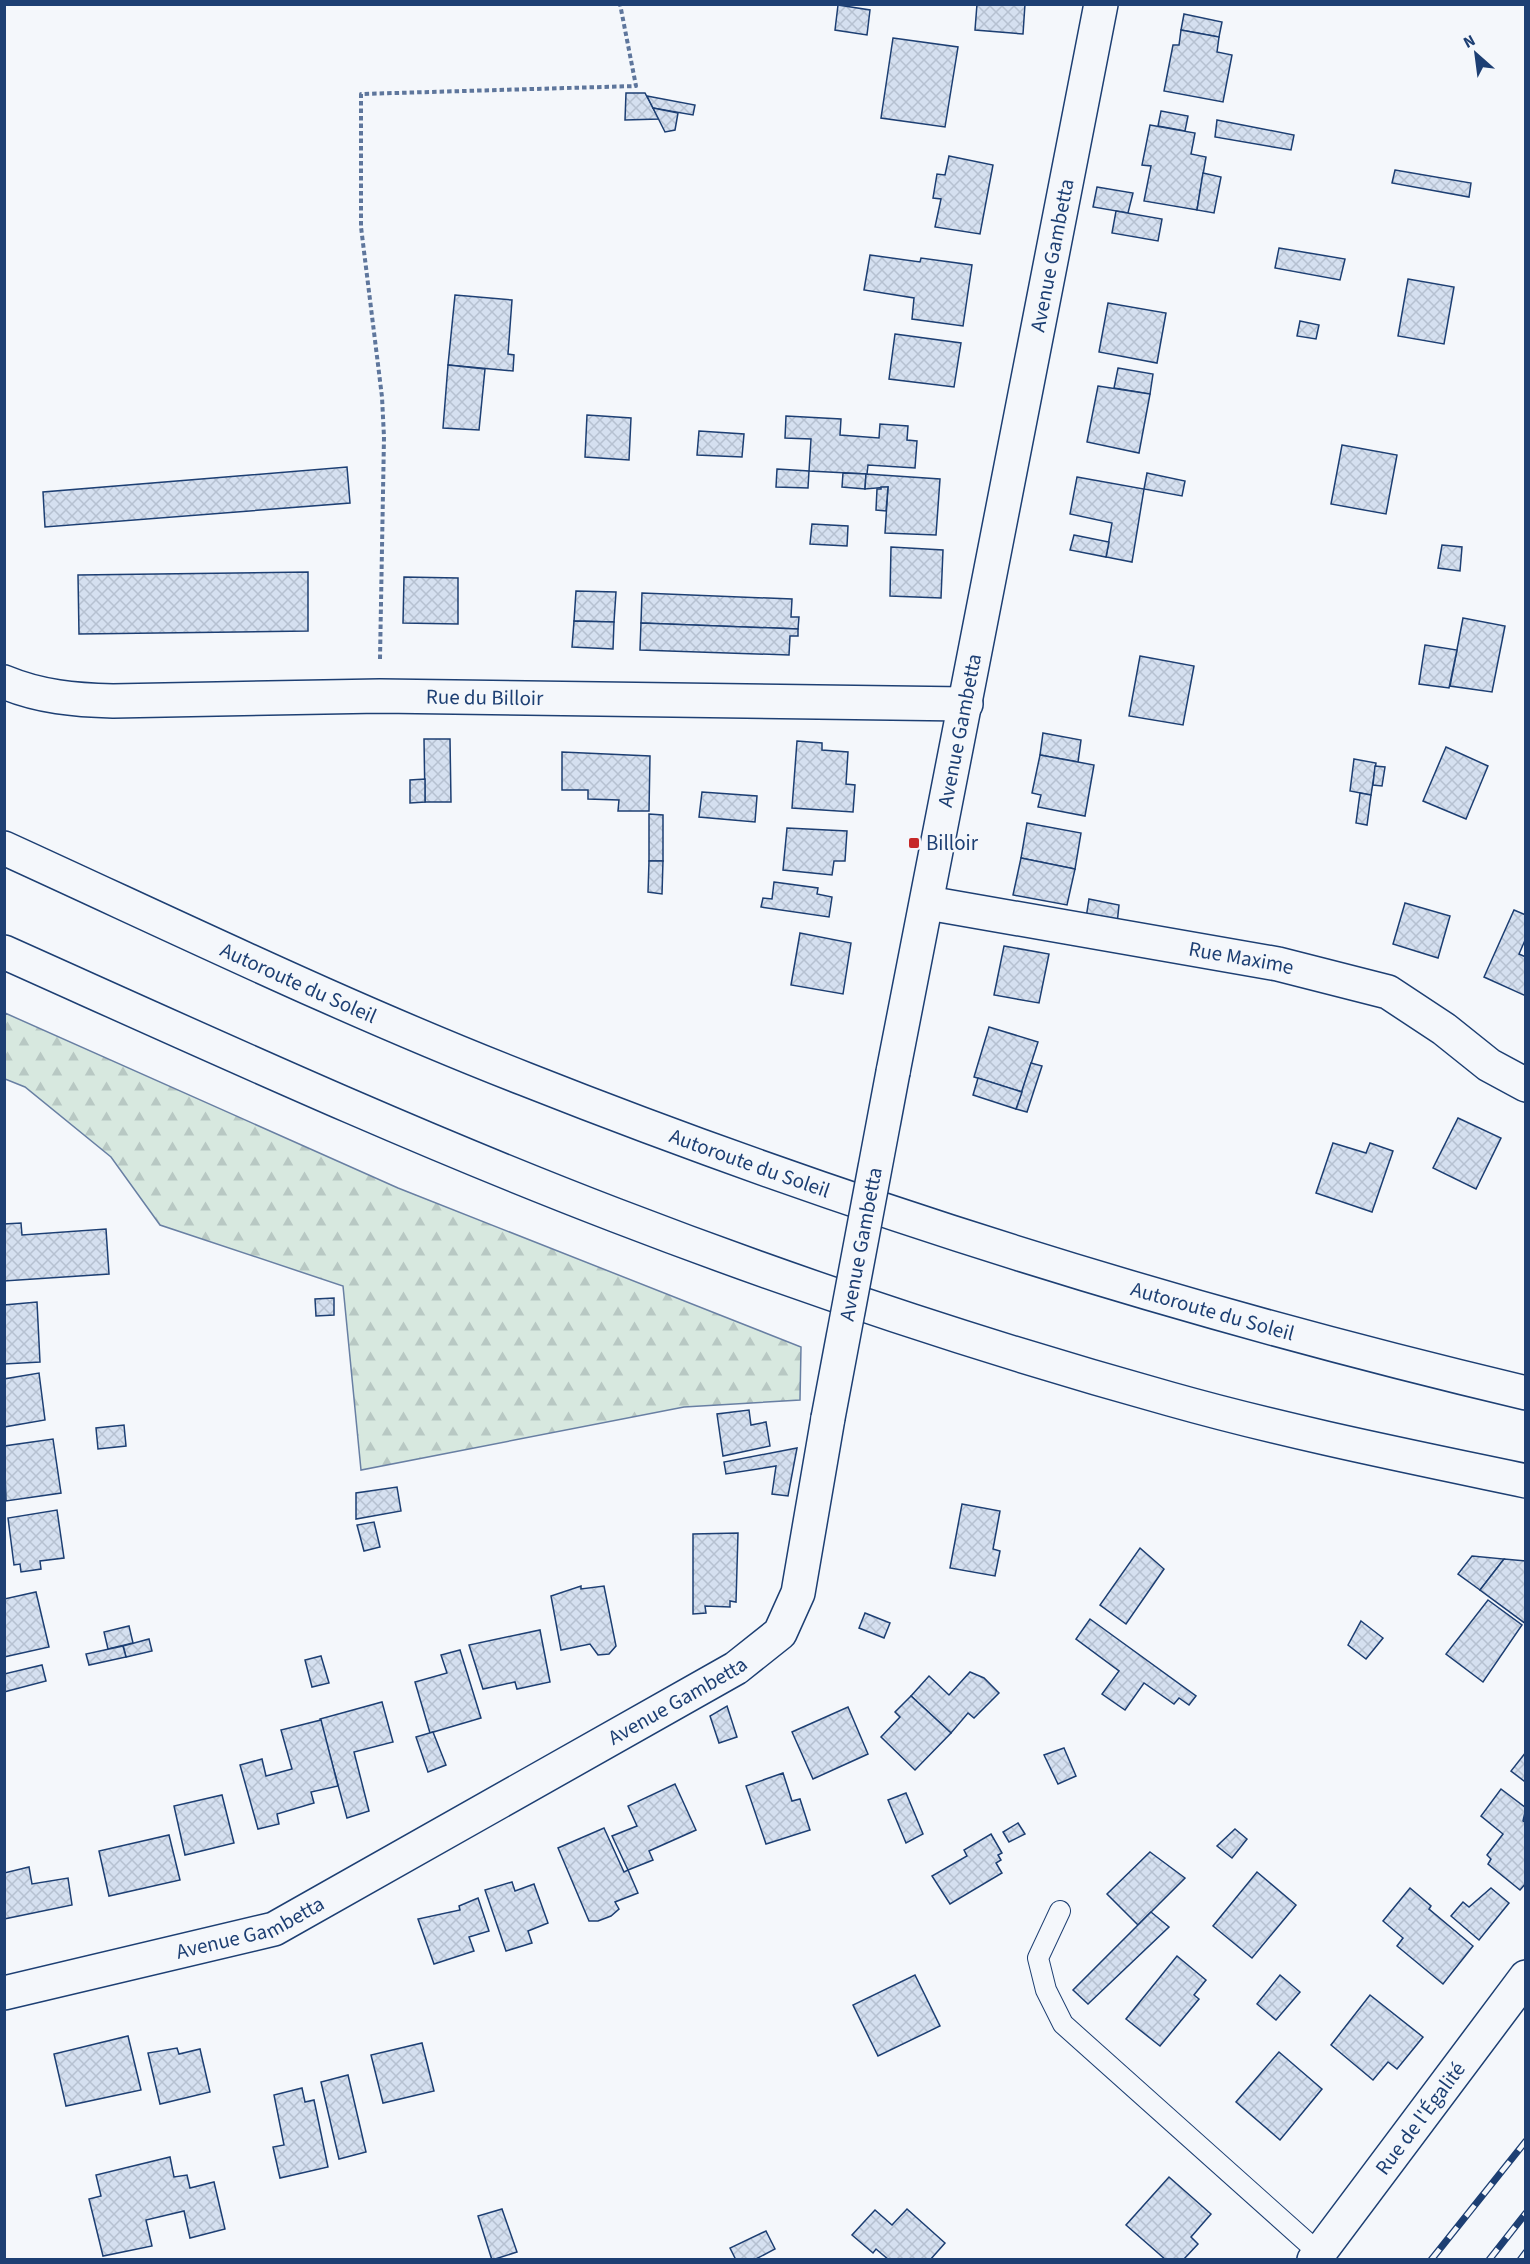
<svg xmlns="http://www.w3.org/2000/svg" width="1530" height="2264" font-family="'Source Sans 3',sans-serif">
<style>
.forest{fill:url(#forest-firs);stroke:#687fa3;stroke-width:1.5}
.building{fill:url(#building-cross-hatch);stroke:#1d3f73;stroke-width:1.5}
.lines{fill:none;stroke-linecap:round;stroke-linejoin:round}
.service-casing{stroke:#1d3f73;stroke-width:22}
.minor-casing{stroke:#1d3f73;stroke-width:36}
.motorway-casing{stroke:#1d3f73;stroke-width:36}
.path{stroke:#5e769c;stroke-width:4;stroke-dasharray:4.5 3;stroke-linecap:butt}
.service{stroke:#f4f7fb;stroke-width:20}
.minor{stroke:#f4f7fb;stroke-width:33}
.motorway{stroke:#f4f7fb;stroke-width:33}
.rail-casing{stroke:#1d3f73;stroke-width:7}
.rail{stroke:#f4f7fb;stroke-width:4.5;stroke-dasharray:14;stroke-linecap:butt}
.minor-bridge-casing{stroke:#1d3f73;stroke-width:36;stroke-linecap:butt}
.minor-bridge{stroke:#f4f7fb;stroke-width:33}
.poi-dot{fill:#c62828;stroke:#f4f7fb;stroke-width:2}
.labels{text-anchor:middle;stroke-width:4.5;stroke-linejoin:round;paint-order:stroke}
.street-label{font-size:21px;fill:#1d3f73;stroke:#f4f7fb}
.poi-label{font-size:21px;fill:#1d3f73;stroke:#f4f7fb;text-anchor:start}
</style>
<defs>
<pattern id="forest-firs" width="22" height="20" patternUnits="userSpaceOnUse" patternTransform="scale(1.5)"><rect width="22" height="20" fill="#d7e8df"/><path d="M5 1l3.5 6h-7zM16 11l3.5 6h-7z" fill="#b8c8c3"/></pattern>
<pattern id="building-cross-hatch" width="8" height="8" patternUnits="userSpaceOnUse" patternTransform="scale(1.5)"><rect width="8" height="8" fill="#d5e0f0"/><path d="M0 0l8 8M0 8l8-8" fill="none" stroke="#b6c1d1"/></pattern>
</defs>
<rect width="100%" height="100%" fill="#f4f7fb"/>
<polygon class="forest" points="5,1013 398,1188 801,1347 800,1400 684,1407 361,1470 343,1286 160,1225 111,1157 25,1087 5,1079"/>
<g class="building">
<polygon points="977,4 1025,4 1023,34 975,30"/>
<polygon points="838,5 870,10 867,35 835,30"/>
<polygon points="1184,14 1222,22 1219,37 1181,30"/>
<polygon points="1181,30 1219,37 1217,52 1232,55 1223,102 1164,91 1173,45 1179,45"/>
<polygon points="893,38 958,47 945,127 881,118"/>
<polygon points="626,93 645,93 659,119 625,120"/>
<polygon points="647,96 695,105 693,115 653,108"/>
<polygon points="653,108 678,113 675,130 665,132"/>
<polygon points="1161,111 1188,116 1185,131 1158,126"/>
<polygon points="1217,120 1294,135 1291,150 1215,137"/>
<polygon points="1150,125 1195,133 1191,154 1206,157 1197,210 1144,201 1151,166 1142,165"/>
<polygon points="949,156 993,165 980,234 935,227 941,199 933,198 937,174 945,175"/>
<polygon points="1395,170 1471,183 1469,197 1392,183"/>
<polygon points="1203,173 1221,177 1214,213 1197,210"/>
<polygon points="1097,187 1133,193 1128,213 1093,207"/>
<polygon points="1116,211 1162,219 1158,241 1112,233"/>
<polygon points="1279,248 1345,259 1340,280 1275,268"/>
<polygon points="870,255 920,262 921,258 972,265 963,326 912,319 914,298 864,290"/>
<polygon points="1408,279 1454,287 1444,344 1398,336"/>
<polygon points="455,295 512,300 508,354 514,355 513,371 448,365"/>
<polygon points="1108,303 1166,313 1157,363 1099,352"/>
<polygon points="1300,321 1319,325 1316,339 1297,336"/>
<polygon points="895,334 961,343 954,387 889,379"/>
<polygon points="448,365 485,369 479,430 443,428"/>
<polygon points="1118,368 1153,374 1150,394 1114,388"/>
<polygon points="1098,386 1150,394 1139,453 1087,442"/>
<polygon points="587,415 631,418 629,460 585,457"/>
<polygon points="786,416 841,419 840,435 879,438 880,424 908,426 907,440 917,441 915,468 868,465 867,474 809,471 811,439 785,438"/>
<polygon points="699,431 744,434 742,457 697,455"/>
<polygon points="1342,445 1397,455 1386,514 1331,504"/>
<polygon points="347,467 350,503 45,527 43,492"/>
<polygon points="777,469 809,471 808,488 776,487"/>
<polygon points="843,473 866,474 865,489 842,487"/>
<polygon points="1147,473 1185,481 1182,496 1144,489"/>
<polygon points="866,474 940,479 936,535 885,533 888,487 865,489"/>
<polygon points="1077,477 1144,489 1132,562 1106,557 1112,523 1070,514"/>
<polygon points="881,487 888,487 886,511 876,510 877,489 881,489"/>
<polygon points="812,524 848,526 847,546 810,544"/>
<polygon points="1074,535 1109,542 1106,557 1070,550"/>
<polygon points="1442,545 1462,547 1460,571 1438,568"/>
<polygon points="891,547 943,550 941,598 890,596"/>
<polygon points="308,572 308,631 79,634 78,575"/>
<polygon points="404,577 458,578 458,624 403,623"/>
<polygon points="576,591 616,592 614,622 574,621"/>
<polygon points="642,593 792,599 791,617 799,617 798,629 641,623"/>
<polygon points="1463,618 1505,626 1492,692 1450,686"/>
<polygon points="574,621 614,622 613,649 572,647"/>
<polygon points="641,623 798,629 798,636 790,636 789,655 640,650"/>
<polygon points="1425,645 1457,650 1449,688 1419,684"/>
<polygon points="1140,656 1194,666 1183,725 1129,716"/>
<polygon points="1043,733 1081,740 1078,762 1040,755"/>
<polygon points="424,739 450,739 451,802 425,802"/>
<polygon points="797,741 822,743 822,750 848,752 846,784 855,785 853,812 792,808"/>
<polygon points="1446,747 1488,766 1466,819 1423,801"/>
<polygon points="562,752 650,756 649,811 618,811 619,800 588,799 588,790 562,790"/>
<polygon points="1040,755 1094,765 1085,816 1038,807 1041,795 1032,793"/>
<polygon points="1354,759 1376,763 1371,795 1350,791"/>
<polygon points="1375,766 1385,767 1382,786 1373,785"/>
<polygon points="425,779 425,802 410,803 410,780"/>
<polygon points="702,792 757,796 755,822 699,817"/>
<polygon points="1360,793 1371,795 1367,825 1356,823"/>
<polygon points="649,814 663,815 663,861 649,861"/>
<polygon points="1027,823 1081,833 1075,869 1021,858"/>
<polygon points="787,828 847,831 845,861 834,861 832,875 783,870"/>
<polygon points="1021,858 1075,869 1067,905 1013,895"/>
<polygon points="649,861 663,861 662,894 648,892"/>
<polygon points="774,882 818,888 817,894 832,897 829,917 761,907 763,898 772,899"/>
<polygon points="1089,899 1119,905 1117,924 1086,918"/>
<polygon points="1405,903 1450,916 1438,958 1393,944"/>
<polygon points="1514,910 1526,915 1526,938 1519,954 1526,957 1526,996 1484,977"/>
<polygon points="800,933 851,943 843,994 791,985"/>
<polygon points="1004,946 1049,954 1039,1003 994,995"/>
<polygon points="989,1027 1038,1042 1022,1092 974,1077"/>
<polygon points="1031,1063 1042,1066 1027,1112 1016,1109"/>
<polygon points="978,1078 1022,1092 1016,1109 973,1095"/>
<polygon points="1458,1118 1501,1138 1476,1189 1433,1168"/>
<polygon points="1333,1143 1366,1153 1370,1143 1393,1151 1372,1212 1316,1193"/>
<polygon points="21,1223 22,1235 106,1229 109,1274 4,1281 4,1224"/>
<polygon points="334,1298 334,1315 316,1316 315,1299"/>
<polygon points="37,1302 40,1362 4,1364 4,1305"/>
<polygon points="39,1373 45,1420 4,1427 4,1379"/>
<polygon points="749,1410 751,1425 766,1422 770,1446 723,1456 717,1414"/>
<polygon points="124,1425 126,1446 98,1449 96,1428"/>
<polygon points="53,1439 61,1493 6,1501 4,1446"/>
<polygon points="797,1448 788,1496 772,1494 776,1466 726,1474 724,1462"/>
<polygon points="397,1487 401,1511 356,1519 356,1493"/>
<polygon points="962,1504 1000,1511 993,1549 1000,1551 995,1576 950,1568"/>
<polygon points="57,1510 64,1558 40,1561 41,1569 21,1572 20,1564 14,1565 8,1518"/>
<polygon points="374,1522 380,1547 364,1551 357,1525"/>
<polygon points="738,1533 736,1602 730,1601 730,1607 705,1606 706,1613 693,1614 693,1534"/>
<polygon points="1140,1548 1164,1569 1126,1624 1100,1605"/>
<polygon points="1472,1556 1504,1559 1480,1590 1458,1574"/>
<polygon points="1504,1559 1526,1561 1526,1624 1480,1590"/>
<polygon points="581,1586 581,1589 604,1586 616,1646 609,1654 598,1655 590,1644 561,1650 551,1596"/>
<polygon points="36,1592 49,1647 4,1657 4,1599"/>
<polygon points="1488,1600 1522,1625 1483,1682 1446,1654"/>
<polygon points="865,1613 890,1623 884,1638 859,1628"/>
<polygon points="1090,1619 1196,1696 1189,1705 1179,1698 1174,1704 1144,1683 1125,1710 1102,1694 1119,1671 1076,1639"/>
<polygon points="1361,1621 1383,1638 1366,1659 1348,1645"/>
<polygon points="129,1626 133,1643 108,1649 104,1632"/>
<polygon points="540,1630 550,1682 517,1689 515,1682 483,1689 469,1645"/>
<polygon points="149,1639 152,1651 126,1657 123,1646"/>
<polygon points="123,1646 126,1657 89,1665 86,1654"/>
<polygon points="460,1650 481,1718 430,1733 415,1682 447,1673 441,1655"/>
<polygon points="321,1656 329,1683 312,1687 305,1660"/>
<polygon points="42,1665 46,1681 4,1692 4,1674"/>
<polygon points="970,1672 984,1678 999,1693 974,1718 968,1713 951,1733 911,1696 929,1676 949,1695"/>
<polygon points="911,1696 951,1733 915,1770 881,1737 900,1717 895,1712"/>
<polygon points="382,1702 393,1742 354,1752 369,1811 347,1818 320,1719"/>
<polygon points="727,1706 737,1737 719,1743 710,1716"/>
<polygon points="848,1707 868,1754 813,1779 792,1732"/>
<polygon points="321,1720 338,1786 311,1792 314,1803 277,1814 279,1824 258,1829 240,1765 262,1759 266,1776 292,1769 281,1730"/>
<polygon points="433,1732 446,1765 428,1772 416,1737"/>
<polygon points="1064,1748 1076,1776 1058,1784 1044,1755"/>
<polygon points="1526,1752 1526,1779 1524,1781 1511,1771"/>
<polygon points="783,1773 792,1801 800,1799 810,1830 766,1844 746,1786"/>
<polygon points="675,1784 696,1830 649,1851 653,1860 628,1870 612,1836 637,1826 628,1806"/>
<polygon points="1501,1789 1526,1808 1523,1821 1526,1823 1526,1883 1520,1890 1488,1864 1491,1859 1487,1855 1503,1834 1481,1816"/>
<polygon points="906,1793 923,1834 906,1843 888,1800"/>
<polygon points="222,1795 234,1843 185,1855 174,1806"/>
<polygon points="1018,1823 1025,1834 1009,1842 1003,1832"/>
<polygon points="604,1828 624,1872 628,1870 638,1893 615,1902 619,1909 611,1916 598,1921 589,1921 558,1848"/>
<polygon points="1235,1829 1247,1839 1232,1858 1217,1846"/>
<polygon points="991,1834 1002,1853 998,1855 1001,1860 996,1863 1002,1873 950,1904 932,1876 967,1856 964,1850"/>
<polygon points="169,1835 180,1880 109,1896 99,1851"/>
<polygon points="1150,1852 1185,1878 1138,1925 1107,1894"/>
<polygon points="29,1867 32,1884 68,1878 72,1905 4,1919 4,1873"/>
<polygon points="1257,1872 1296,1905 1252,1958 1213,1926"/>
<polygon points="512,1882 515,1891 534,1884 548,1923 528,1931 532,1943 506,1951 485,1890"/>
<polygon points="1410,1888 1431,1906 1429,1909 1473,1946 1443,1984 1397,1946 1403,1938 1383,1921"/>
<polygon points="1491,1888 1509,1903 1479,1940 1451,1916 1463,1902 1469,1907"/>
<polygon points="478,1898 489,1931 469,1937 474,1951 434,1964 418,1919 460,1910 459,1906"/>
<polygon points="1151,1912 1169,1927 1088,2004 1073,1990"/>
<polygon points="1177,1956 1206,1980 1194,1995 1199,1999 1160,2046 1126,2019"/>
<polygon points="915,1975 940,2026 878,2056 853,2005"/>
<polygon points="1280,1975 1300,1992 1276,2020 1257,2004"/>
<polygon points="1370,1995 1423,2037 1397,2069 1388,2062 1373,2080 1331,2045"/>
<polygon points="128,2036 141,2090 66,2106 54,2054"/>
<polygon points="422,2043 434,2091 383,2103 371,2055"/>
<polygon points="177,2048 179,2054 200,2049 210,2092 160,2104 148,2053"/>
<polygon points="1279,2052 1322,2089 1280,2140 1236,2102"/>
<polygon points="348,2075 366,2152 339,2159 321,2082"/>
<polygon points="302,2088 305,2102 314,2100 328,2167 280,2178 273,2147 284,2145 274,2095"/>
<polygon points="170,2157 174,2177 187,2175 190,2188 214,2182 225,2229 190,2238 184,2211 146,2220 152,2246 103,2256 89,2199 101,2196 96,2175"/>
<polygon points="1169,2177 1211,2214 1191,2237 1198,2244 1183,2260 1166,2260 1126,2225"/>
<polygon points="502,2209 517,2252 492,2260 478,2216"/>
<polygon points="907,2209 945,2243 930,2260 889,2260 876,2249 873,2253 852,2235 875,2210 892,2225"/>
<polygon points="766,2231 775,2249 754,2260 736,2260 730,2248"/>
</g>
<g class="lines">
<defs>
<polyline id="service" points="1060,1911 1038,1958 1046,1990 1063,2024 1319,2253"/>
<g id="minor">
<path id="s1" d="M4,682C40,697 75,700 113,701L380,696L966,704"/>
<path id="s2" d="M928,903L1278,964L1388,992L1444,1029L1489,1065L1526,1085"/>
<path id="s3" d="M893,1072L1101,4"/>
<path id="s4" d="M4,1993L274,1929L736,1668L780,1633L798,1593L828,1418"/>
<path id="s5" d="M1314,2260L1526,1977"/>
</g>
<g id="motorway">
<path id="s6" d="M4,848C177,927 348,1010 525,1079C851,1208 1185,1312 1526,1393"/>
<path d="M4,952C207,1043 409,1136 615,1215C797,1285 983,1347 1170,1399C1287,1432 1407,1456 1526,1481"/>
</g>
</defs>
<use href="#service" class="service-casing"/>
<use href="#minor" class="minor-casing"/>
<use href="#motorway" class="motorway-casing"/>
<polyline class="path" points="380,659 384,437 382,397 361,227 361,94 636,86 620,4"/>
<use href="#service" class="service"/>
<use href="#minor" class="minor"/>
<use href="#motorway" class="motorway"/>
<defs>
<g id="rail">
<polyline points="1431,2260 1526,2141"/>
<polyline points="1489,2260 1526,2213"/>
<polyline points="1520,2260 1526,2252"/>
</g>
</defs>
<use href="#rail" class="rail-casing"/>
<use href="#rail" class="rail"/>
<defs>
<g id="minor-bridge">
<path id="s7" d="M828,1418L893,1072"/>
</g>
</defs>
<use href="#minor-bridge" class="minor-bridge-casing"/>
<use href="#minor-bridge" class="minor-bridge"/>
</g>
<rect class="poi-dot" x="908" y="837" width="12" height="12" rx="3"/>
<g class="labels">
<g class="street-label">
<text dy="7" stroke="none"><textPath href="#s3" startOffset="832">Avenue Gambetta</textPath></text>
<text dy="7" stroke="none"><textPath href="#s1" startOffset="483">Rue du Billoir</textPath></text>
<text dy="7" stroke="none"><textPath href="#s3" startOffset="348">Avenue Gambetta</textPath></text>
<text dy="7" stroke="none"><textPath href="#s2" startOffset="318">Rue Maxime</textPath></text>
<text dy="7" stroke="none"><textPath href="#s6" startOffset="324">Autoroute du Soleil</textPath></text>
<text dy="7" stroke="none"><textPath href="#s6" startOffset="810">Autoroute du Soleil</textPath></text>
<text dy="7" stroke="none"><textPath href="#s7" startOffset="177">Avenue Gambetta</textPath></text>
<text dy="7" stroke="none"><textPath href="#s6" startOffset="1296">Autoroute du Soleil</textPath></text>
<text dy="7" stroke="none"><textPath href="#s4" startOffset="741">Avenue Gambetta</textPath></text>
<text dy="7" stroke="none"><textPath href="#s4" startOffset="255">Avenue Gambetta</textPath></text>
<text dy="7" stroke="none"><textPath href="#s5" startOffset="177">Rue de l'Égalité</textPath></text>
</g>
<g class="poi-label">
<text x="926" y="850">Billoir</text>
</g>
</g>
<rect width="1530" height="2264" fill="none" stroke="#1d3f73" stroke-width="12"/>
<g transform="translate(1476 54) rotate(332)" stroke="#f4f7fb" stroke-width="4.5" paint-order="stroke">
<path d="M0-4.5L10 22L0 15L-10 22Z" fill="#1d3f73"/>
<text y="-9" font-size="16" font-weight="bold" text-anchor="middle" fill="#1d3f73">N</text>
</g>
</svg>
